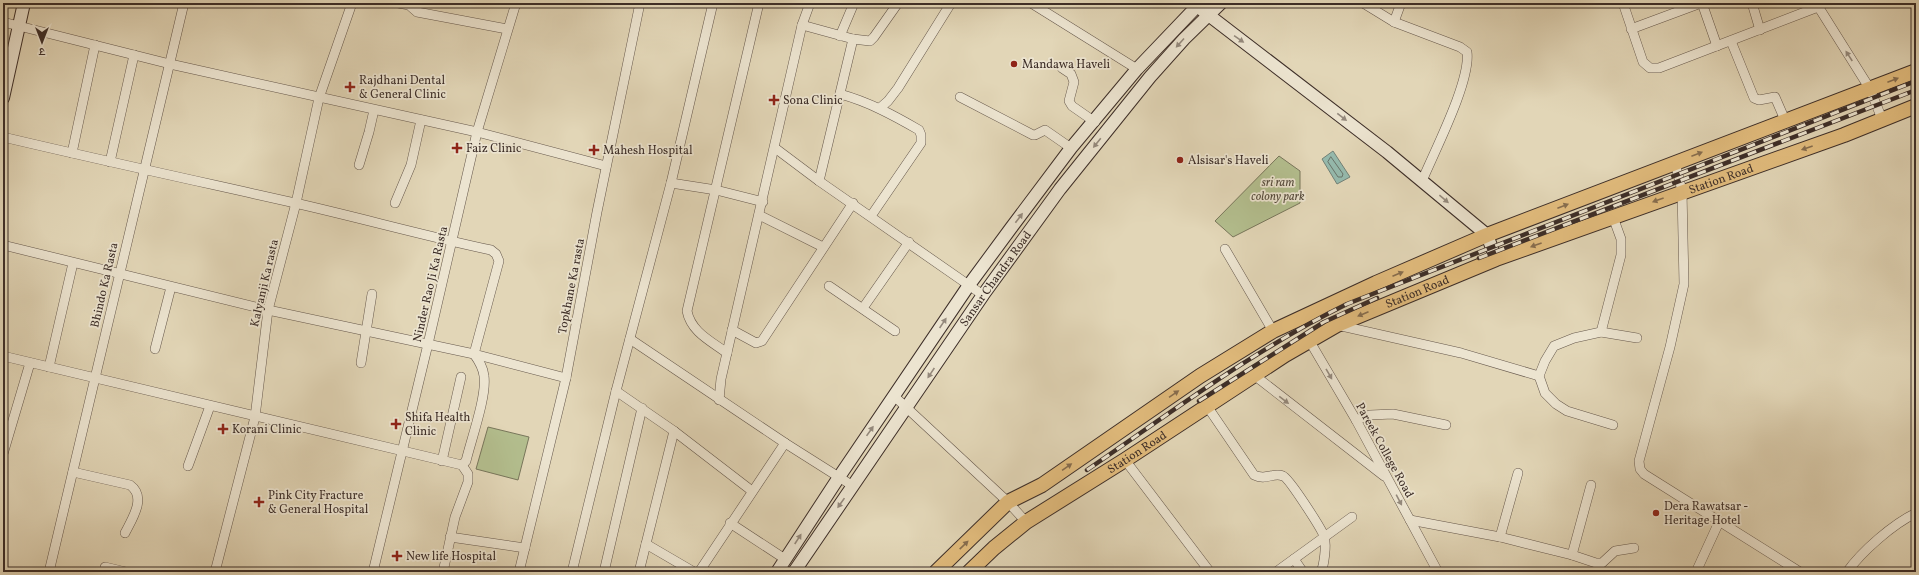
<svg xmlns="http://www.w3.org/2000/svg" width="1919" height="575" font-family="Vollkorn,'Noto Serif Devanagari',serif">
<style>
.green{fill:#b3be8e;stroke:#78765b}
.water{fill:#95b9ac;stroke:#728177}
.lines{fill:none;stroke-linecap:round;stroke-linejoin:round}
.shore{stroke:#69746a;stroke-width:1}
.street-casing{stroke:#66584c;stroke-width:10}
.secondary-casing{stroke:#3d2e28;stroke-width:14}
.primary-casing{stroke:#3d2e28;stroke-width:16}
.street{stroke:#ece4d0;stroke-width:9}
.secondary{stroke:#ece4d0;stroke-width:12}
.primary{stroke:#e1bb7c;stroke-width:14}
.rail-casing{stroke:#3d2e28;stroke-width:4.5}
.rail{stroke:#ece4d0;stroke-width:3;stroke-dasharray:9;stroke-linecap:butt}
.oneway{fill:#94897c}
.oneway2{fill:#876d4e}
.poi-dot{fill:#8f2418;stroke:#ece4d0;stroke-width:1.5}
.labels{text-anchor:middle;stroke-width:3.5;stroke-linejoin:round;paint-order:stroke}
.poi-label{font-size:12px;fill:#3d2e28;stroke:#ece4d0;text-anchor:start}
.street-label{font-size:12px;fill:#3d2e28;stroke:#ece4d0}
.park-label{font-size:12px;font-style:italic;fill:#554b3c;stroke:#ece4d0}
</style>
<rect width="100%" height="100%" fill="#e2d6b7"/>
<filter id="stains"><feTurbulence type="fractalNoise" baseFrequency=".005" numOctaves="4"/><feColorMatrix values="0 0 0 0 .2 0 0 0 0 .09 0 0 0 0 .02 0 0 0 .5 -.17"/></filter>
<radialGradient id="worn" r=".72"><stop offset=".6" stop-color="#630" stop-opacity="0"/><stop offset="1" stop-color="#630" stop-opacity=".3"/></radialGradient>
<g class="green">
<polygon points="1279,156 1300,171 1300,203 1233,237 1215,221"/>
<polygon points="488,427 529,437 518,480 476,469"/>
</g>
<polygon class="water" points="1333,151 1350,177 1337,184 1322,159"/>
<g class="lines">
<polygon class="shore" points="1331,157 1343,174 1342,177 1338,177 1328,162"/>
<defs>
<g id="street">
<polyline points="398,3 409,5 417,12 507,29"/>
<polyline points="1031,3 1137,69"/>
<path d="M1363,3L1394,22L1460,47L1467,52C1471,81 1434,152 1422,181"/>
<polyline points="1623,3 1643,62 1650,68 1659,68 1818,7"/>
<polyline points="1702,3 1717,46"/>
<polyline points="1752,3 1760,30"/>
<polyline points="1816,3 1870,89 1882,119"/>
<polyline points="3,22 170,64 477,132 606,166"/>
<polyline points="1394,22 1401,3"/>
<polyline points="802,25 853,39 870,41 874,37 898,3"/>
<polyline points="1631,29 1701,3"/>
<polyline points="840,36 854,3"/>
<polyline points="1731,41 1754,98 1759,100 1775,97 1785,120"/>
<polyline points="1062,68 1071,74 1074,82 1069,101 1072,106 1095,122"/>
<path d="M840,94C869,102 893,115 919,130L921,135V143L871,216"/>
<polyline points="960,97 1033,135 1035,135 1045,130 1071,148"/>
<polyline points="880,108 888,101 898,88 951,3"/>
<path d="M3,137C100,160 197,181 295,203C361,218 425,236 491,250L496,254L499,261L474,354C479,361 483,367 484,376C487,396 471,440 466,461L462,465L3,356"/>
<polyline points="775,148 819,181 983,295"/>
<polyline points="72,153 95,45"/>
<polyline points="110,162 134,55"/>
<polyline points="1675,162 1682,191 1684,284 1670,347 1639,461 1640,469 1644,474 1800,572"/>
<polyline points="359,165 369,132 374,110"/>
<polyline points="819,181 853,39"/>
<polyline points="671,183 716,190 763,202"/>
<polyline points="395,203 411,165 421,120"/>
<polyline points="759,215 823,247"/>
<polyline points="3,245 268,310 474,354 566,378"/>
<polyline points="1225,249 1273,331"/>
<polyline points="829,286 895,331"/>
<polyline points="863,308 909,242"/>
<polyline points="1337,325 1461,353 1539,376"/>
<polyline points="732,330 756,343 762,341 853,203"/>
<polyline points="1601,332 1621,255 1621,239 1613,217"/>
<polyline points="630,339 785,443 853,486"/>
<polyline points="1309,340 1356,420 1438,572"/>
<polyline points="155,349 171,287"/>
<path d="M727,353C711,341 691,332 687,311L759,3"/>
<polyline points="361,363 372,294"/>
<polyline points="49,367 73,263"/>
<polyline points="1254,375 1384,476"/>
<polyline points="616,391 674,431 752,491"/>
<polyline points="894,396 1008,502 1026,522"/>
<polyline points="719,400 721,379 802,25 810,3"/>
<path d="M1207,406L1254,475C1266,481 1273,472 1283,476C1289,478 1321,528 1324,536C1327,544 1324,565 1321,572"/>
<polyline points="1356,420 1370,415 1393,414 1446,425"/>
<polyline points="1613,425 1567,411 1556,404 1545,393 1539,376 1545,361 1554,346 1574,338 1601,332 1637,338"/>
<polyline points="3,454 30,363"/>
<polyline points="1125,460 1210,572"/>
<polyline points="442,461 461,377"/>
<polyline points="188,466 210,406"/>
<path d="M73,472L130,485C147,497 132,519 125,533"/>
<polyline points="1410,520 1500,537 1572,555 1591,485"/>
<polyline points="730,523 785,559"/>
<polyline points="450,537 525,548"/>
<polyline points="1500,537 1518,473"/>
<polyline points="646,544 694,572"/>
<polyline points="1572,555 1596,563 1602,563 1615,551 1634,548"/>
<polyline points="1294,559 1303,572"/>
<polyline points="105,567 126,572"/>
<polyline points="49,572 184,3"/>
<polyline points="215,572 255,417 268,310 296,203 319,98 352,3"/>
<polyline points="373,572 428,344 477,132 516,3"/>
<polyline points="443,572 455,517 468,482 468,474 462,465"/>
<polyline points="519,572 566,378 597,212 640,3"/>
<polyline points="572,572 616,391 671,183 713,3"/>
<polyline points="604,572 642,408"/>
<polyline points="639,572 674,431"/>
<polyline points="699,572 785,443"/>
<polyline points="1276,572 1352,517"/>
<polyline points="1696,572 1719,522"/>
<path d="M1847,572C1862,551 1893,524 1916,513"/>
</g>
<g id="secondary">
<polyline points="1202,10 1387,152 1487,235 1496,259"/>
<polyline points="3,98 24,3"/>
<polyline points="777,572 839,477 969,285 1011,228 1071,148 1137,69 1200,3"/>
<path id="s1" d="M794,572L983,295L1060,189L1150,77L1184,39L1221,3"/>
</g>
<g id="primary">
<polyline points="936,572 1008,502 1042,485 1200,376 1273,331 1376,283 1487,235 1916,71"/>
<path id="s2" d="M969,572L994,548L1026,522L1125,460L1285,355L1337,325L1496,259L1844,135L1916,106"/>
</g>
</defs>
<use href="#street" class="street-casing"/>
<use href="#secondary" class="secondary-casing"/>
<use href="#primary" class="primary-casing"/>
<use href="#street" class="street"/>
<use href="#secondary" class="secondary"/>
<use href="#primary" class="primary"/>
<defs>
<g id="rail">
<polyline points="1479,258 1916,90"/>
<polyline points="1199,401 1324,322 1377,298"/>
<path d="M1087,470C1172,412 1255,349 1347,304L1916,81"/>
</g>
</defs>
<use href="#rail" class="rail-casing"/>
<use href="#rail" class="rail"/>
</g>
<defs><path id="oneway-solid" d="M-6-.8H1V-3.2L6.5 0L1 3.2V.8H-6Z"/></defs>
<g class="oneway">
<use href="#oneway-solid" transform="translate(1239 39) rotate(35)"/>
<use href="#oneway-solid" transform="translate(1180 43) rotate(132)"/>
<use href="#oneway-solid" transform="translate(1849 56) rotate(-123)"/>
<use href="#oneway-solid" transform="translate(1342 117) rotate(38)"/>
<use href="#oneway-solid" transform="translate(1097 143) rotate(129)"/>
<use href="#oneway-solid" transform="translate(1444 199) rotate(40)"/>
<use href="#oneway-solid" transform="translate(1019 218) rotate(-53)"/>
<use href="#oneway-solid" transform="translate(943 323) rotate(-56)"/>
<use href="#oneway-solid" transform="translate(931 373) rotate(124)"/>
<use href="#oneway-solid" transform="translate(1329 374) rotate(60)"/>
<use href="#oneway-solid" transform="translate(1284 400) rotate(37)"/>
<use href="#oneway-solid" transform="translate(870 431) rotate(-55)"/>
<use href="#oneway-solid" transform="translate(1399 500) rotate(62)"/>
<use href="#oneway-solid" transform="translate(841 503) rotate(125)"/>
<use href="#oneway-solid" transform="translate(798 539) rotate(-57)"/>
</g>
<g class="oneway2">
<use href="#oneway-solid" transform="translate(1893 80) rotate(-21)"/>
<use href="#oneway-solid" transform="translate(1807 148) rotate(161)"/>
<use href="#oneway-solid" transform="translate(1697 154) rotate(-21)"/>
<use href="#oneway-solid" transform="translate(1658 200) rotate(160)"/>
<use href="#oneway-solid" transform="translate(1563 206) rotate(-21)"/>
<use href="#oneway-solid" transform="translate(1536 245) rotate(160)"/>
<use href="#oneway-solid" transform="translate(1398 274) rotate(-23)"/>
<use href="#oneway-solid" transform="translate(1363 314) rotate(157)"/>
<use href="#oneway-solid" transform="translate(1174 394) rotate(-34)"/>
<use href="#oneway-solid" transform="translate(1067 467) rotate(-35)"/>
<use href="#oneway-solid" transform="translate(964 545) rotate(-44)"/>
</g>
<g class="poi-dot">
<circle cx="1014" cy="64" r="4"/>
<path d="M348 81h4v4h4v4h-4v4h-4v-4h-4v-4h4z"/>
<path d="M772 94h4v4h4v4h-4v4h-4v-4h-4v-4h4z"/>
<path d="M455 142h4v4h4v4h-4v4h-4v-4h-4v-4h4z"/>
<path d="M592 144h4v4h4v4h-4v4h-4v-4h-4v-4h4z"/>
<circle cx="1180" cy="160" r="4"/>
<path d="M394 418h4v4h4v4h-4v4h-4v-4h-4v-4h4z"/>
<path d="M221 423h4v4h4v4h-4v4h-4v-4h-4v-4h4z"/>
<path d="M257 496h4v4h4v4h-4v4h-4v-4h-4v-4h4z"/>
<circle cx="1656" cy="513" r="4"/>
<path d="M395 550h4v4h4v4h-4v4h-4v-4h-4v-4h4z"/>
</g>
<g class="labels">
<g class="poi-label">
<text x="1022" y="68">Mandawa Haveli</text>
<text x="359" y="84">Rajdhani Dental<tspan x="359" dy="14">&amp; General Clinic</tspan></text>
<text x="783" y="104">Sona Clinic</text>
<text x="466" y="152">Faiz Clinic</text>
<text x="603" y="154">Mahesh Hospital</text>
<text x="1188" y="164">Alsisar's Haveli</text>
<text x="405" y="421">Shifa Health<tspan x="405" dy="14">Clinic</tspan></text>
<text x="232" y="433">Korani Clinic</text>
<text x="268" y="499">Pink City Fracture<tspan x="268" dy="14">&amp; General Hospital</tspan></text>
<text x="1664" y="510">Dera Rawatsar -<tspan x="1664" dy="14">Heritage Hotel</tspan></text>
<text x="406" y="560">New life Hospital</text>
</g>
<g class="street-label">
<text dy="4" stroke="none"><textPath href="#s2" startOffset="855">Station Road</textPath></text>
<text dy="4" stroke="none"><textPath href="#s1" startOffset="356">Sansar Chandra Road</textPath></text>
<text transform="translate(264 283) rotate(-77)" y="4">Kalyanji Ka rasta</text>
<text transform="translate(430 284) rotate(-77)" y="4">Ninder Rao Ji Ka Rasta</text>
<text transform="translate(104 285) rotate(-77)" y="4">Bhindo Ka Rasta</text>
<text transform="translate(571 286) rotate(-79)" y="4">Topkhane Ka rasta</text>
<text dy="4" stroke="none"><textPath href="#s2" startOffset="531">Station Road</textPath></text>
<text transform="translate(1385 450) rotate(61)" y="4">Pareek College Road</text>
<text dy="4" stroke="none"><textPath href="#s2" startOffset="207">Station Road</textPath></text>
</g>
<g class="park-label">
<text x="1278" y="186">sri ram<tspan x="1278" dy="14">colony park</tspan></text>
</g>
</g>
<rect width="1919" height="575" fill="none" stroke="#e2d6b7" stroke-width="16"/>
<rect x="4" y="4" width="1911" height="567" fill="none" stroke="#3d2e28" stroke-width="2"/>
<rect x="8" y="8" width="1903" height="559" fill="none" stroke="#3d2e28"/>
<g transform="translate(42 42) rotate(180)" stroke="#ece4d0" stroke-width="3" paint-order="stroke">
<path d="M0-3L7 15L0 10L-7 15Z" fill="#3d2e28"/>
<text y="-6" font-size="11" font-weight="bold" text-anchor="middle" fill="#3d2e28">उ</text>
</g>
<rect width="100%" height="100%" filter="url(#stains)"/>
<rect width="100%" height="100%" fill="url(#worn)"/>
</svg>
